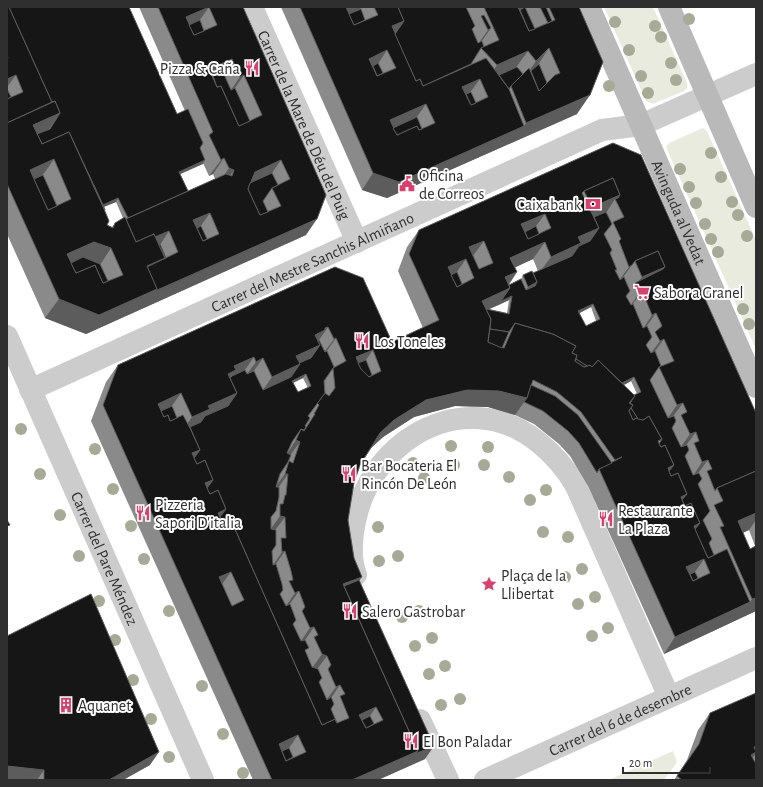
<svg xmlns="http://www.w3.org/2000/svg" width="763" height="787" font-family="'Alegreya Sans',sans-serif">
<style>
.green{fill:#e8ebde}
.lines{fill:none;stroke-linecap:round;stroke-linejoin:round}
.street{stroke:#ccc;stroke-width:22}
.secondary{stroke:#b9b9b9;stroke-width:22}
.tree{fill:#a5ab96}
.wall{fill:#8a8a8a;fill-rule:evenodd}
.shaded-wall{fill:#5c5c5c}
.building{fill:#161616;stroke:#5c5c5c;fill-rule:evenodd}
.labels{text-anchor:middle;stroke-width:4;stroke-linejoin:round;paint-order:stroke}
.poi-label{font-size:16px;fill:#2f2f2f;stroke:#fff;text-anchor:start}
.street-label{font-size:16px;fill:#2f2f2f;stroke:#fff}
</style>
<rect width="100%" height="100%" fill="#fff"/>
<g class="green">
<polygon points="604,7 653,7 687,83 687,88 684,91 653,104 646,101"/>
<polygon points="703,128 707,131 756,240 756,349 666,147 669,143"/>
<polygon points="673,751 677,762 664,780 609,780"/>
</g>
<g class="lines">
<g class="street">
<path id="s1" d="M252,7L357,242"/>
<path id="s2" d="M7,336L203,780"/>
<path id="s3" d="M30,390L602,130L641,125L756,74"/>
<path d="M356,575C349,556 352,532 357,513C372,456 426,411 487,419C525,424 558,455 576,486L669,697"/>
<polyline points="420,720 448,780"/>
<path id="s4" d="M485,780L756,658"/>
</g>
<g class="secondary">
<path id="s5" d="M589,7L756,387"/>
<polyline points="669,7 756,207"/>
</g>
</g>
<g class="tree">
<circle cx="689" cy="19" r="6"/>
<circle cx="615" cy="22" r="6"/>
<circle cx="655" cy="26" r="6"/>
<circle cx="661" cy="37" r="6"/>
<circle cx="629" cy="50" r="6"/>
<circle cx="671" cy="63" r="6"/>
<circle cx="641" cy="76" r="6"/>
<circle cx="676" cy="80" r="6"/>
<circle cx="609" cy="86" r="6"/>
<circle cx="648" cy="93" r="6"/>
<circle cx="711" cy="153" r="6"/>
<circle cx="680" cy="169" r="6"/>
<circle cx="721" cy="177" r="6"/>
<circle cx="689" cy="187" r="6"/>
<circle cx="732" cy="202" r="6"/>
<circle cx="696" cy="203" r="6"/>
<circle cx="738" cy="215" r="6"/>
<circle cx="705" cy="224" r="6"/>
<circle cx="747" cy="236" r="6"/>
<circle cx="711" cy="239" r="6"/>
<circle cx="718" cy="252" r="6"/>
<circle cx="743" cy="309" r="6"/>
<circle cx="749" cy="324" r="6"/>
<circle cx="21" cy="429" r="6"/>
<circle cx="451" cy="446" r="6"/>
<circle cx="488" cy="447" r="6"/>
<circle cx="95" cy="449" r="6"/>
<circle cx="413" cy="463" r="6"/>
<circle cx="454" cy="465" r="6"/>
<circle cx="484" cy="465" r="6"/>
<circle cx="40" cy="474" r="6"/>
<circle cx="509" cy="477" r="6"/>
<circle cx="424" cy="478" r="6"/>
<circle cx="113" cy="489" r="6"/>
<circle cx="546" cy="490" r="6"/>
<circle cx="530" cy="500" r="6"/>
<circle cx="60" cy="515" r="6"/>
<circle cx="131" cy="526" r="6"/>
<circle cx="378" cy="527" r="6"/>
<circle cx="543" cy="532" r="6"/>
<circle cx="568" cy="537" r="6"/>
<circle cx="79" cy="556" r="6"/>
<circle cx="398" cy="556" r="6"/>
<circle cx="144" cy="559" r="6"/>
<circle cx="379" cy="561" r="6"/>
<circle cx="582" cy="569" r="6"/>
<circle cx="565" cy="577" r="6"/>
<circle cx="595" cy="597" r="6"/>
<circle cx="99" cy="601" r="6"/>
<circle cx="578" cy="604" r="6"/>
<circle cx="169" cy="611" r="6"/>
<circle cx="419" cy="611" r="6"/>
<circle cx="402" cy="617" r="6"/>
<circle cx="608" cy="628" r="6"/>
<circle cx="592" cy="636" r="6"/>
<circle cx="432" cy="638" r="6"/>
<circle cx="115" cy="640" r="6"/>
<circle cx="415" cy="646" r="6"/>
<circle cx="445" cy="666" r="6"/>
<circle cx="429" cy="674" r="6"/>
<circle cx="133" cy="680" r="6"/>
<circle cx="202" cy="686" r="6"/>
<circle cx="460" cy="699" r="6"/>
<circle cx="441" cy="705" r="6"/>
<circle cx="151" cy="719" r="6"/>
<circle cx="223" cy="734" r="6"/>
<circle cx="169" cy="757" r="6"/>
<circle cx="243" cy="773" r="6"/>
</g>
<g class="wall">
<path d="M7,7L177,114L185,111L139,7H243L306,235L86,334L45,318L7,234ZM203,163L209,176L213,174L215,179L188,191L180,174ZM116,202L123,218L115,223L112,227L107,225L104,207Z"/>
<polygon points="281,7 579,7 577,114 387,198 362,190"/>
<path d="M613,143L756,413V611L664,654L588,486L570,456L559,444L534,424L515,415L488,407L455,406L414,417L383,437L372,447L360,465L354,483L348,520L354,558L359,580L425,759L378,780H253L91,421L106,382L118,365L335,267L392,342L423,328L398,271L407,247L419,230ZM533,259L538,271L533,273L523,275L521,279L509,285L517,272L515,267ZM509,300L507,313L489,309L499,305ZM591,307L596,321L586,326L579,313ZM303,378L308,388L298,392L293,383ZM631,381L637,394L634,395L624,385ZM749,530L755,546L750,549L743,533Z"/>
<polygon points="7,636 150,765 123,780 7,780"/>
<polygon points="756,693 756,780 674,780 687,760 698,730 710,713"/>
</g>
<g class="shaded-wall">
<polygon points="209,7 197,24 178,32 186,17"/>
<polygon points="345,7 362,7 358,12 337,21"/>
<polygon points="511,7 525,7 523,11"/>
<polygon points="404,21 392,38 392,26"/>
<polygon points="491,28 479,45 476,47 488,30"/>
<polygon points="549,48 536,68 523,80 536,61"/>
<polygon points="387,50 376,67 360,72 369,59"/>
<polygon points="528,51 514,70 486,81 497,65"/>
<polygon points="232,59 220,76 201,84 209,69"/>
<polygon points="16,75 7,87 7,79"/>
<polygon points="244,75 232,92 228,94 240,77"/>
<polygon points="480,79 468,95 454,102 462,87"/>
<polygon points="590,95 577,114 387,198 362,190 373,173 524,126 526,123"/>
<polygon points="426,104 414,121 381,133 390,120"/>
<polygon points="60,113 47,132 23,141 33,125"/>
<polygon points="224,158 213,174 209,176 221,160"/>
<polygon points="54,159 40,179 19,186 30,170"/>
<polygon points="205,160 203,164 176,176 179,172"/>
<polygon points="281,160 270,176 245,188 255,172"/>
<polygon points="229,168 234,170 222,187 217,185"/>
<polygon points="620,195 616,201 615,199 604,216 579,226 592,207"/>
<polygon points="118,198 116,202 101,208 100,206"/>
<polygon points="210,213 198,230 185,236 193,220"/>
<polygon points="545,214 533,230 513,239 521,224"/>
<polygon points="317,219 306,235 86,334 45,318 59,299 157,289"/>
<polygon points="599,228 587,245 570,259 539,273 551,257 578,237"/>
<polygon points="169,231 158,248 134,245"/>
<polygon points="484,241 472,257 466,259 454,276 440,282 448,267 469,247"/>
<polygon points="94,242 111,248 98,268 57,272 67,254"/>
<polygon points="545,242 533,259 499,275 510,258"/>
<polygon points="165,258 153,274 147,266"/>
<polygon points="632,265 621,280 617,283 629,267"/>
<polygon points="665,267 651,286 636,285 642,277"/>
<polygon points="517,272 505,289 505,277"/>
<polygon points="537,282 532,290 523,294 528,287"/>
<polygon points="510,288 512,296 509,300 474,316 482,301"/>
<polygon points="642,291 630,308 628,309 640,292"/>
<polygon points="593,304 591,307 576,315 578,311"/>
<polygon points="656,313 644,330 641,332 652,315"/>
<polygon points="328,327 317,343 315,335"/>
<polygon points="336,338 324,355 322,355 334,339"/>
<polygon points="664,339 652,355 648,357 660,341"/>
<polygon points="320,345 308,362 288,381 260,394 272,377 296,356"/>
<polygon points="373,350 361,367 350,367 356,357"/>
<polygon points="254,357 242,374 219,387 234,366"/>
<polygon points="263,358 251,375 244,378 256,362"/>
<polygon points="306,374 303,378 290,384 292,381"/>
<polygon points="634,377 631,381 618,388 621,384"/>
<polygon points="467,390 499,391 527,398 515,415 488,407 455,406 414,417 383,437 369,450 380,433 394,420 426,400"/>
<polygon points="181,393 169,410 150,419 158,404"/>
<polygon points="237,393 225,410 198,426 180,434 192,417 208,406"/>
<polygon points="683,403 671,419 665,422 677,405"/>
<polygon points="696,432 684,448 678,451 690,434"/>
<polygon points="296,440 300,442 288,458 285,457"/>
<polygon points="200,450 188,466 192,453"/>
<polygon points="708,460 696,476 691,479 702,462"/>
<polygon points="674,465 662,481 668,468"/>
<polygon points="285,474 288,474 276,491 273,490"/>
<polygon points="213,480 202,496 205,483"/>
<polygon points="687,494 675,510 681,497"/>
<polygon points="226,509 215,526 218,513"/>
<polygon points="756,513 756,520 749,530 726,540 738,521"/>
<polygon points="280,516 285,517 273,533 268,533"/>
<polygon points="700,523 688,539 694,526"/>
<polygon points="285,551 273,568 271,568 282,552"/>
<polygon points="704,559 692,576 678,582 686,567"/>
<polygon points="231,572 219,588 219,577"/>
<polygon points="362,577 350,593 344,596 343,584"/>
<polygon points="299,591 287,608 283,610 295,593"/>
<polygon points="756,598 756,611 664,654 675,637 750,602 752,599"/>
<polygon points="314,627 303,643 298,645 310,628"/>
<polygon points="322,654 327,656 315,672 310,671"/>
<polygon points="340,685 329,701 324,703 336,687"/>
<polygon points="376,707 365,723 354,728 359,715"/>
<polygon points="298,735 287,751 271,759 279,744"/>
<polygon points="434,746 425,759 378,780 352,780 418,751"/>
<polygon points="756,746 756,753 745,769 754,747"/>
<polygon points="159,752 150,765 123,780 109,780"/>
<polygon points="7,766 44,770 37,780 7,780"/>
</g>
<g class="building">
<polygon points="7,7 9,7 52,102 7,123 7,99 23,92 16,75 7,79 7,58 8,58 7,55"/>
<polygon points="9,7 129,7 177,114 188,109 203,143 200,148 205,160 179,172 188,191 128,218 118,198 103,205 69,132 42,144 37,134 50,129 60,113 55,101 52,102"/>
<path d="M158,7H243L326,195L317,219L155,291L157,289L147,267L178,252L169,231L155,237L154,234L136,242L126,219L226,174L232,176L234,170L229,168L224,158L221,160L209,135L213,132ZM209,7L217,25L194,35L186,17ZM232,59L240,77L244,75L262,115L239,126L221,86L217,87L209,69ZM281,160L290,179L272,188L281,206L260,215L248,189L255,172ZM210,213L219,234L203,241L193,220Z"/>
<path d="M300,7H346L354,25L378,15L374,7H398L404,21L392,26L416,81L420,79L423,86L486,58L509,89L524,126L399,182L373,173ZM387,50L396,68L377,76L369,59ZM480,79L488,97L471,105L462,87ZM426,104L435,123L419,130L417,126L397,135L390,120Z"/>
<polygon points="398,7 466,7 475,26 472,29 478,43 482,41 484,47 481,48 471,64 423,86 420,79 416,81 395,34 404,21"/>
<polygon points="484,7 518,7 529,31 555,20 549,7 579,7 603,62 590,95 526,123 511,86 529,68 539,91 555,75 560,73 549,48 536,61 528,51 497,65 481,48 499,40"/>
<polygon points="525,7 535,29 529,31 520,10"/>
<polygon points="540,7 546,7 552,21 548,23"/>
<polygon points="361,9 365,20 354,25 349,14"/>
<polygon points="484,15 491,28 488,30 481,16"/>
<polygon points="200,20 204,31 194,35 189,25"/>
<polygon points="378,63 383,73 377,76 373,66"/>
<polygon points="539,64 547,83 539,91 531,71"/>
<polygon points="517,67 523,74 511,86 509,89 499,75"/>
<polygon points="223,72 231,90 235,88 250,121 239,126 221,86 217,87 213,76"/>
<polygon points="7,89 11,97 7,99"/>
<polygon points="471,92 476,103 471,105 466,94"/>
<path d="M55,101L60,113L33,125L42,144L69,132L104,209L109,221L107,225L113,228L115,223L125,217L136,242L154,234L165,258L147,266L157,289L99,315L59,299L7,184V123ZM54,159L71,199L48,210L30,170ZM94,242L111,248L123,275L103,283L95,265L76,273L67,254Z"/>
<polygon points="417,117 422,129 419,130 417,126 397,135 393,128"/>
<path d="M613,143L641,155L756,413V471L717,488L715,491L707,471L712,469L708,460L702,462L694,443L699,441L696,432L690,434L681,415L687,412L683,403L677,405L659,367L674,361L664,339L660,341L655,332L662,326L656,313L652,315L642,291L640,292L635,283L663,269L665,267L658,251L635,261L632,265L629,267L619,241L621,239L613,222L624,217L615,199L618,198L620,195L613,178L584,191L582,193L599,228L578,237L581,243L551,257L545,242L510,258L517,272L505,277L510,288L482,301L491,319L488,342L504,348L515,323L553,334L576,346L572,353L577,355L575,361L584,367L590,365L592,367L598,360L635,396L629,403L633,405L629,411L633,420L636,418L643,420L649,416L662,439L658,441L661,447L665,445L674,465L668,468L671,476L678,473L687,494L681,497L685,506L691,503L700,523L694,526L708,558L727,549L750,602L675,637L599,469L622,457L615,460L581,412L557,392L533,380L527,398L499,391L467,390L426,400L394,420L380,433L360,465L354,483L348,520L354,558L362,577L343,584L418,751L352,780H272L103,405L118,365L335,267L363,278L392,342L439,320L409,254L419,230ZM545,214L551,228L528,239L521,224ZM484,241L493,263L479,269L469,247ZM466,259L474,278L457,287L448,267ZM328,327L334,339L336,338L346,361L333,368L335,388L329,396L325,393L317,403L319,405L314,414H315L304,431L301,429L296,440L300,442L293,463L289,461L285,474H288L286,495H285L283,504H280V516L285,517L286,538H281L282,552L285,551L291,571L293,580L289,581L295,593L299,591L305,607L302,611L310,628L314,627L318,635L314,637L322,654L327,656L331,665L328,669L336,687L340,685L345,694L340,696L349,718L337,723L335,719L322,725L231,520L223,524L218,513L226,509L218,490L210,494L205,483L213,480L205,460L197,464L192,453L200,450L191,430L183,415L170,421L168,415L164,417L158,404L181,393L192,417L210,409L208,406L237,393L228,374L236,370L234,366L254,357L256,362L263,358L272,377L300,364L296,356L320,345L315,335L325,330V328ZM373,350L381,371L369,377L361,369L356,357ZM704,559L710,573L693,581L686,567ZM231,572L244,600L232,606L219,577ZM376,707L383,720L366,728L359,715ZM298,735L306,752L286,761L279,744Z"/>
<polygon points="272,173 278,185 272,188 263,201 268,212 260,215 248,189 250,183"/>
<polygon points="43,175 57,206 48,210 34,179"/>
<polygon points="613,178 620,195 592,207 584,191"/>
<polygon points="93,185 94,185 105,210"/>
<path d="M606,212L612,224L604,234L612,250L610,253L617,270H615L620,280L624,277L630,291L626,296L631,305L633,304L643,328L647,326L652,337L646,345L651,353L655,351L661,366L659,367L650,380L668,418L674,416L676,421L672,428L681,447L687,445L689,450L685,456L693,475L699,473L702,479L698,484L710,511L703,520L712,539L709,543L714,555L708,558L695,529L700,523L691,503L685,506L682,500L687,494L678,473L671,476L669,471L674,465L665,445L661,447L659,444L662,439L649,416L643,420L638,419L631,408L633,405L630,403L635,396L634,395L641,392L634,377L622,383L598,360L592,367L590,365L587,366L576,359L577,355L572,353L576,346L553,334L515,323L509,332L490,329L491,319L486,309L509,314L512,296L501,301L510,288L509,285L521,279L526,290L535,286L537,282L533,273L572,256L579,246L590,241L599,228L594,217ZM593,304L600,319L586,326L578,311Z"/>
<polygon points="201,226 207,239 203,241 197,228"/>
<polygon points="536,226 539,234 528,239 525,232"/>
<polygon points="160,244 166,258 164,259 165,258 159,245"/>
<polygon points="658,251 665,267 642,277 635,261"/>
<polygon points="83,257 100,264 108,281 103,283 95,265 76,273 71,263"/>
<polygon points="532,271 537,282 528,287 523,275"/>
<polygon points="457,272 462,284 457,287 451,275"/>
<polygon points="490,329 509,332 502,348 488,342"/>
<path d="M319,340L325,352L327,351L334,367L333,368L324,381L325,393L308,416L310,418L305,426L306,427L304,430L301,429L292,442L287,453L291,455L288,462L280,474L276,487H279V497L276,511L271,517V529L276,530V545L272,551L273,565L276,564L282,584L283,590L280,594L286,606L290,604L296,620L293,624L301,641L305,640L309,648L305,650L312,667L318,669L322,678L319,682L327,700L331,697L334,704L331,709L337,723L335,719L322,725L231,520L223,524L220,517L226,509L218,490L210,494L207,488L213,480L205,460L197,464L194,458L200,450L190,427L201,422L205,416L228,406L237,393L230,378L232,376L245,370L247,374L254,371L263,390L291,377L300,364L299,363L311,358L320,345L318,341ZM306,374L311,386L298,392L292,381Z"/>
<polygon points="576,359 587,366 584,367 575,361"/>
<polygon points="366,360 372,375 369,377 361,369 358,363"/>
<polygon points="531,385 555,396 578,415 612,463 599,469 597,473 579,443 568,431 543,411 524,402 527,398"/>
<polygon points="172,406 177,418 170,421 168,415 164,417 161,411"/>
<polygon points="631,408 638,419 636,418 633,420 629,411"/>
<polygon points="756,471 756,513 738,521 750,549 756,546 756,598 752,599 720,527 724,526 714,505 723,501 717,488"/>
<polygon points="7,520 10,525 7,526"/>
<polygon points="695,572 698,578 693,581 690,574"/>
<polygon points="359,580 434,746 415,754 418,751 344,586"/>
<polygon points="91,594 159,752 109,780 45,780 44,779 44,770 7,766 7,636"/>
<polygon points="756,693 756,746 754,747 756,752 751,755 756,764 756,780 682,780 677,776 699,744 710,713"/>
<polygon points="370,716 374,724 366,728 362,720"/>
<polygon points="289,748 293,757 286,761 282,751"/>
</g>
<defs>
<symbol id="restaurant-bare" viewBox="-9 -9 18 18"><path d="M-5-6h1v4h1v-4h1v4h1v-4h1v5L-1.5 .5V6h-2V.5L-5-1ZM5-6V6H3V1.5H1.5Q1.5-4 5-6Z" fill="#d6416e" stroke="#fff" stroke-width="2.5" paint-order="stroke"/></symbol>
<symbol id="civic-bare" viewBox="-9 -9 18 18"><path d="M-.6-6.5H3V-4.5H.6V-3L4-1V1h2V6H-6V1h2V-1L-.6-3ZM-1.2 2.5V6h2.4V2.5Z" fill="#d6416e" stroke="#fff" stroke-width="2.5" paint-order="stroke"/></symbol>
<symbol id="bank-bare" viewBox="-9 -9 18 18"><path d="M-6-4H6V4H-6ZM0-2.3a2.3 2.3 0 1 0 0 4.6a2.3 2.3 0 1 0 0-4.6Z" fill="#d6416e" stroke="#fff" stroke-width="2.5" paint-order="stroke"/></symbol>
<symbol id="supermarket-bare" viewBox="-9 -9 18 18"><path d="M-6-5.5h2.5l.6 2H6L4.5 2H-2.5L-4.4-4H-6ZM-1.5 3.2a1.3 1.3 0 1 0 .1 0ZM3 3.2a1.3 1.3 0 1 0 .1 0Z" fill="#d6416e" stroke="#fff" stroke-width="2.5" paint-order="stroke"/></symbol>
<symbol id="sight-bare" viewBox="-9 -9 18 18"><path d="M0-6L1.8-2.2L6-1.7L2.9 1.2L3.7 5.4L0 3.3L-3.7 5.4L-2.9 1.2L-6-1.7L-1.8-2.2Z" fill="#d6416e" stroke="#fff" stroke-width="2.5" paint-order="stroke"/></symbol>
<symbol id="building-bare" viewBox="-9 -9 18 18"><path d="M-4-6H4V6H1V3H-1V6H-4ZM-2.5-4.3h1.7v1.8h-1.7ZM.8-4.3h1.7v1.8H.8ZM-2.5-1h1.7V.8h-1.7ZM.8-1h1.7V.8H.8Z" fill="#d6416e" stroke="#fff" stroke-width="2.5" paint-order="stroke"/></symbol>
</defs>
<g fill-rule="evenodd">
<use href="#restaurant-bare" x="241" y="57" width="22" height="22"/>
<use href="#civic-bare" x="396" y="173" width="22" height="22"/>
<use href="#bank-bare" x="582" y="193" width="22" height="22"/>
<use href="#supermarket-bare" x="631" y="281" width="22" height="22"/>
<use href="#restaurant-bare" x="351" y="330" width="22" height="22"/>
<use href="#restaurant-bare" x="338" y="463" width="22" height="22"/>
<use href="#restaurant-bare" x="132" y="502" width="22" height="22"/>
<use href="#restaurant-bare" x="595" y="508" width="22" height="22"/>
<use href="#sight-bare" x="478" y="573" width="22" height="22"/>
<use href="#restaurant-bare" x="339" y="600" width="22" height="22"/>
<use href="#building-bare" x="55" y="694" width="22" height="22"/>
<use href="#restaurant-bare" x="400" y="730" width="22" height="22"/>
</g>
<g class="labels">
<g class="poi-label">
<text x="240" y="74" text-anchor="end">Pizza &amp; Caña</text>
<text x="419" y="181">Oficina<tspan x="419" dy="18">de Correos</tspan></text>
<text x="581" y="210" text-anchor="end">Caixabank</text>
<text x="654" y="298">Sabor a Granel</text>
<text x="374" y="347">Los Toneles</text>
<text x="361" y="471">Bar Bocateria El<tspan x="361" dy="18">Rincón De León</tspan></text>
<text x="155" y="510">Pizzeria<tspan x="155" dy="18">Sapori D'italia</tspan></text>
<text x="618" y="516">Restaurante<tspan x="618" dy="18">La Plaza</tspan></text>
<text x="501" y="581">Plaça de la<tspan x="501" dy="18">Llibertat</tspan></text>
<text x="362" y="617">Salero Gastrobar</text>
<text x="78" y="711">Aquanet</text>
<text x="423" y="747">El Bon Paladar</text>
</g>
<g class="street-label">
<text dy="6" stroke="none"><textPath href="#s1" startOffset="129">Carrer de la Mare de Déu del Puig</textPath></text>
<text dy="6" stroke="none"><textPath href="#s5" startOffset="224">Avinguda al Vedat</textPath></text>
<text dy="6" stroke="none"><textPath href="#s3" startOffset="310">Carrer del Mestre Sanchis Almiñano</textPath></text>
<text dy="6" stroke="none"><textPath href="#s2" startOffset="243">Carrer del Pare Méndez</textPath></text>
<text dy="6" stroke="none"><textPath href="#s4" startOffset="148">Carrer del 6 de desembre</textPath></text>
</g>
</g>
<rect width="763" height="787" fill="none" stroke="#2f2f2f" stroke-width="16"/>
<path d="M623 767v6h87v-6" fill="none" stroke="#2f2f2f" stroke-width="2"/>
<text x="629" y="767" font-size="12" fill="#2f2f2f" stroke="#ffffff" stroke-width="3" paint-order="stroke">20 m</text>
</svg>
